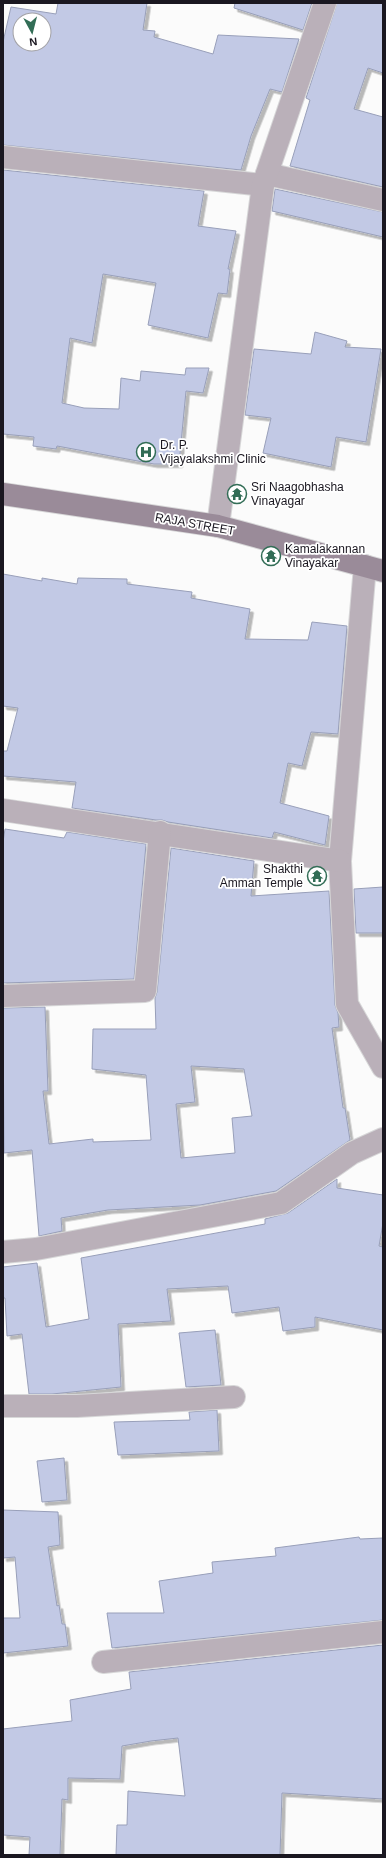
<svg xmlns="http://www.w3.org/2000/svg" width="386" height="1858" font-family="Arial,sans-serif">
<style>
.building{fill:#c2c9e5;stroke:#989fb9;fill-rule:evenodd;filter:url(#shadow)}
.lines{fill:none;stroke-linecap:round;stroke-linejoin:round}
.minor-casing{stroke:#d7d7d8;stroke-width:24}
.secondary-casing{stroke:#d7d7d8;stroke-width:24}
.minor{stroke:#bab0b9;stroke-width:22}
.secondary{stroke:#9a8b99;stroke-width:22}
.labels{text-anchor:middle;stroke-width:3.5;stroke-linejoin:round;paint-order:stroke}
.poi-label{font-size:12px;fill:#1a1720;stroke:#fff;text-anchor:start}
.street-label{font-size:12px;fill:#1a1720;stroke:#fff}
</style>
<defs>
<filter id="shadow"><feDropShadow dx="3.5" dy="3.5" stdDeviation="0" flood-color="#0004"/></filter>
</defs>
<rect width="100%" height="100%" fill="#fbfbfb"/>
<g class="building">
<path d="M58,3H147L143,30L155,31L154,37L213,54L218,35L299,39L282,92L270,89L251,136L241,170L3,145V42L11,7L56,14ZM20,20H44V44H20Z"/>
<polygon points="235,3 312,3 303,30 234,8"/>
<polygon points="337,3 383,3 383,73 368,68 354,109 383,117 383,187 290,166 310,100 306,98"/>
<polygon points="3,170 204,191 198,226 236,231 228,269 230,269 227,294 218,293 208,338 148,325 156,283 103,274 92,343 70,338 62,403 84,408 119,409 121,378 140,381 141,371 185,375 186,368 209,368 203,393 186,391 179,464 154,464 57,446 56,449 33,446 34,437 3,434"/>
<polygon points="275,189 383,212 383,237 272,211"/>
<polygon points="315,332 347,341 345,347 381,349 366,442 336,437 331,467 263,453 271,418 245,415 254,349 311,354"/>
<polygon points="3,574 42,581 42,578 77,584 78,578 127,579 127,584 192,592 191,598 250,609 245,639 308,640 312,622 347,626 338,734 311,732 302,766 288,763 280,803 329,816 325,845 274,832 272,838 168,822 162,820 156,820 72,808 76,782 3,776 3,751 7,751 18,708 3,706"/>
<polygon points="5,829 64,838 67,832 146,844 134,979 3,983 3,842"/>
<path d="M171,848L254,861L251,896L329,891L335,1005L338,1013L339,1027L332,1028L343,1108H345L350,1140L276,1191L200,1205L108,1210L61,1218L62,1231L39,1236L32,1150L4,1153L3,1008L45,1007L48,1091H43L49,1144L93,1139V1142L151,1140L146,1075L92,1069L93,1029H156L155,998L157,992ZM191,1066L244,1069L252,1116L232,1118L235,1153L181,1158L176,1104L195,1102Z"/>
<polygon points="383,887 383,933 356,933 354,889"/>
<polygon points="337,1179 337,1188 383,1195 383,1223 379,1246 383,1247 383,1330 315,1317 315,1327 283,1331 279,1307 232,1313 228,1286 167,1289 171,1321 118,1324 121,1387 52,1394 29,1394 22,1334 7,1336 5,1298 3,1298 3,1267 37,1263 46,1327 89,1319 81,1258 265,1224 265,1219 288,1213"/>
<polygon points="215,1330 221,1385 186,1387 179,1333"/>
<polygon points="217,1410 219,1451 118,1455 114,1422 190,1420 189,1412"/>
<polygon points="64,1458 67,1500 42,1502 37,1461"/>
<polygon points="3,1510 58,1512 60,1545 48,1547 57,1606 59,1605 62,1624 65,1624 68,1646 3,1653 3,1618 20,1618 15,1557 3,1558"/>
<polygon points="359,1537 360,1539 383,1538 383,1620 112,1648 107,1613 164,1613 159,1581 213,1573 212,1562 276,1556 275,1548"/>
<polygon points="383,1645 383,1799 282,1793 280,1855 116,1855 117,1825 127,1825 128,1791 185,1796 178,1738 151,1741 122,1746 120,1779 68,1778 68,1800 62,1799 60,1855 29,1855 30,1837 3,1835 3,1729 72,1721 70,1700 131,1689 129,1672"/>
</g>
<g class="lines">
<defs>
<g id="minor">
<polyline points="3,157 263,185"/>
<polyline points="267,174 383,200"/>
<polyline points="218,526 263,185 325,3"/>
<polyline points="365,566 340,861 347,1004 383,1067"/>
<polyline points="3,810 340,861"/>
<polyline points="3,996 145,991 160,832"/>
<polyline points="3,1252 36,1249 281,1203 352,1153 383,1139"/>
<polyline points="3,1406 77,1406 234,1397"/>
<polyline points="103,1662 383,1632"/>
</g>
<polyline id="secondary" points="3,494 218,526 383,571"/>
</defs>
<use href="#minor" class="minor-casing"/>
<use href="#secondary" class="secondary-casing"/>
<use href="#minor" class="minor"/>
<use href="#secondary" class="secondary"/>
</g>
<defs>
<symbol id="hospital-ring" viewBox="-11 -11 22 22"><circle r="9.5" fill="#fff" stroke="#326d56" stroke-width="1.5"/><path d="M-5-5h3v3.5h4V-5h3V5h-3V1.5h-4V5h-3Z" fill="#326d56"/></symbol>
<symbol id="temple-ring" viewBox="-11 -11 22 22"><circle r="9.5" fill="#fff" stroke="#326d56" stroke-width="1.5"/><path d="M0-6L5-2H3V0L6.5 2.5H4V6H1.5V3h-3V6H-4V2.5H-6.5L-3 0V-2H-5Z" fill="#326d56"/></symbol>
</defs>
<g fill-rule="evenodd">
<use href="#hospital-ring" x="135" y="441" width="22" height="22"/>
<use href="#temple-ring" x="226" y="483" width="22" height="22"/>
<use href="#temple-ring" x="260" y="545" width="22" height="22"/>
<use href="#temple-ring" x="306" y="865" width="22" height="22"/>
</g>
<g class="labels">
<g class="poi-label">
<text x="160" y="449">Dr. P.<tspan x="160" dy="14">Vijayalakshmi Clinic</tspan></text>
<text x="251" y="491">Sri Naagobhasha<tspan x="251" dy="14">Vinayagar</tspan></text>
<text x="285" y="553">Kamalakannan<tspan x="285" dy="14">Vinayakar</tspan></text>
<text x="303" y="873" text-anchor="end">Shakthi<tspan x="303" dy="14">Amman Temple</tspan></text>
</g>
<g class="street-label">
<text transform="translate(195 524) rotate(10)" y="4">RAJA STREET</text>
</g>
</g>
<rect width="386" height="1858" fill="none" stroke="#1a1720" stroke-width="8"/>
<g transform="translate(32 32) rotate(173)"><circle r="19" fill="#ffffff" stroke="#a3a2a6"/>
<path d="M0-3L7 15L0 10L-7 15Z" fill="#326d56"/>
<text y="-6" font-size="11" font-weight="bold" text-anchor="middle" fill="#1a1720">N</text>
</g>
</svg>
